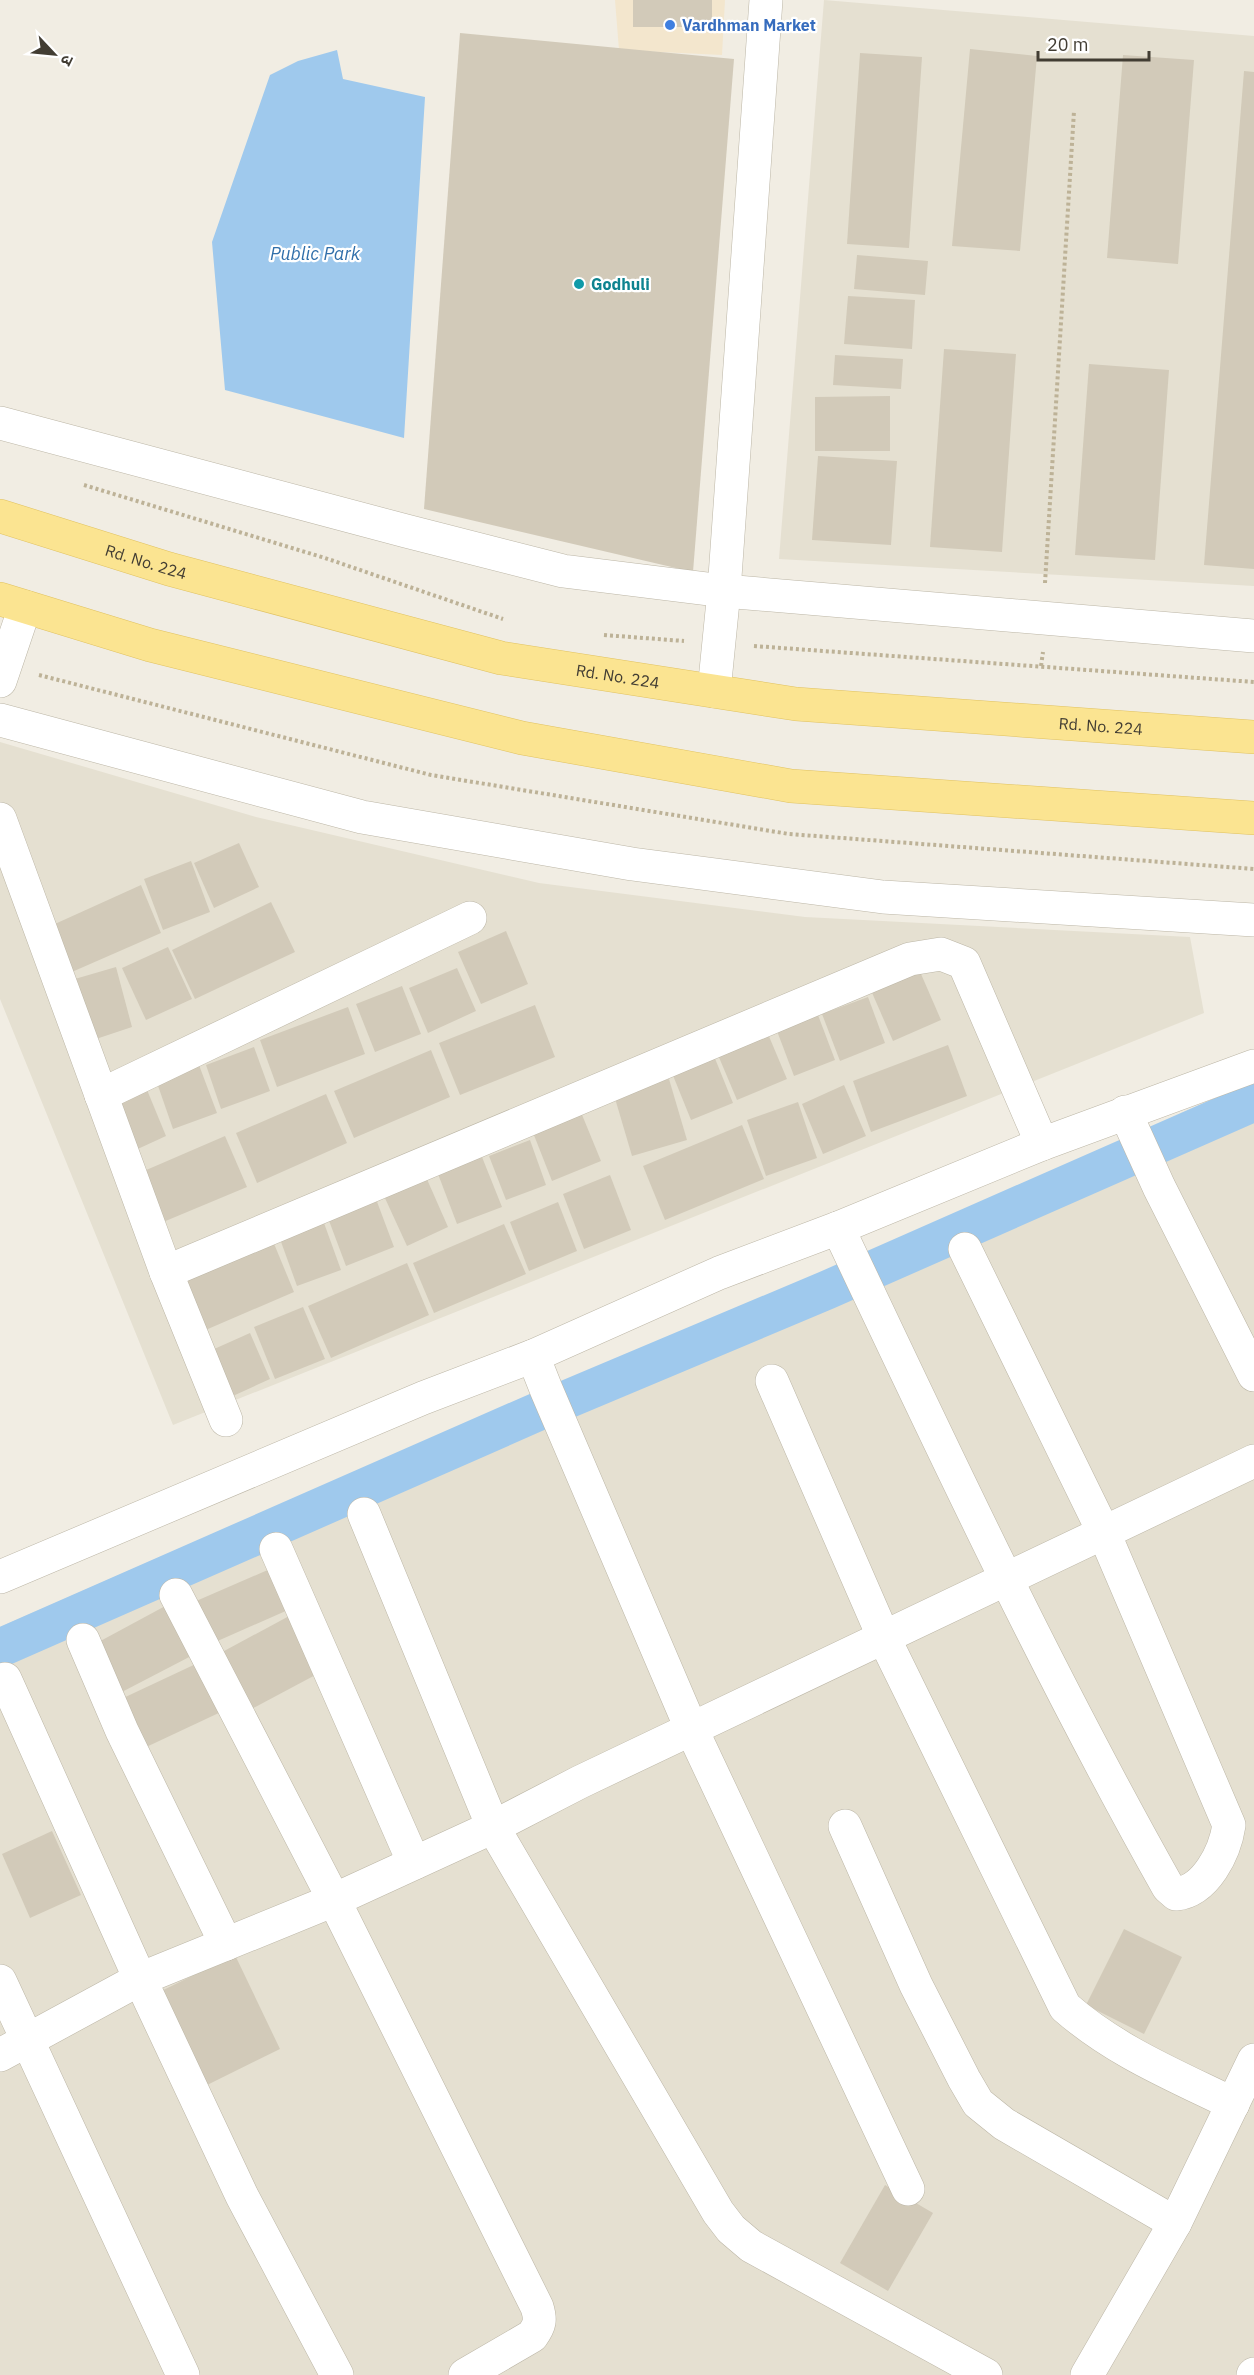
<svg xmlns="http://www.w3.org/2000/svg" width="1254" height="2375" font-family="'IBM Plex Sans','Noto Sans Devanagari',sans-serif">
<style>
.residential{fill:#e5e0d1}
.commercial{fill:#f3e6cd}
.water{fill:#9fc9ed}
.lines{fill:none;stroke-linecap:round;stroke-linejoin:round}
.canal{stroke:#9fc9ed;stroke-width:39}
.building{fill:#d2cab9}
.street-casing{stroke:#bcb6a6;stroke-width:34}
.primary-casing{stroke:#e0c262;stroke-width:34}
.path{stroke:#bdb297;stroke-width:4;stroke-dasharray:3 3;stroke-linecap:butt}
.street{stroke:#fff;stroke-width:33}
.primary{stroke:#fbe491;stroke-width:33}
.shop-dot{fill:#3f7fe0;stroke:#fff;stroke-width:2}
.culture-dot{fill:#0f9aa8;stroke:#fff;stroke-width:2}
.labels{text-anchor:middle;stroke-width:4.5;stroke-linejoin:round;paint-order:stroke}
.shop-label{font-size:16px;font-weight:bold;fill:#366cbe;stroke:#fff;text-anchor:start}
.culture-label{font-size:16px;font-weight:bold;fill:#0d838f;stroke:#fff;text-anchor:start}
.street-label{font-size:16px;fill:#423d33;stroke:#fff}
.water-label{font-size:18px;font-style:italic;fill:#306faa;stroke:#fff}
</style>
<rect width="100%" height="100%" fill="#f1ede3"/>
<g class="residential">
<polygon points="824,0 1254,36 1254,586 779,559"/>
<polygon points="0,742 256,817 539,883 805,917 1190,937 1204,1013 173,1425 0,999"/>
<polygon points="1254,1090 1254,2375 0,2375 0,1627 480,1417 778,1298"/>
</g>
<polygon class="commercial" points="615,0 725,0 722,55 619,50"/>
<polygon class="water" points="337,50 343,79 425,97 404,438 225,390 212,242 270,75 298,61"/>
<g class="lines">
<polyline class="canal" points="0,1648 537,1412 827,1290 1254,1102"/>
</g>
<g class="building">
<rect x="633" y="0" width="79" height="27"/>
<polygon points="460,33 734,59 693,572 424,509"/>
<polygon points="970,49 1037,56 1020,251 952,246"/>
<polygon points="860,53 922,57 909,248 847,244"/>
<polygon points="1123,55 1194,60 1178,264 1107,258"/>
<polygon points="1244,71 1254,72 1254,569 1204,565"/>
<polygon points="857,255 928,261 925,295 854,289"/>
<polygon points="848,296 915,300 912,349 844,344"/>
<polygon points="944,349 1016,354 1002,552 930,547"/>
<polygon points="835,355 903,359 901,389 833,385"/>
<polygon points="1089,364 1169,370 1155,560 1075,555"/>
<polygon points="890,396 890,451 815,451 815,397"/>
<polygon points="818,456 897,461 891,545 812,540"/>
<polygon points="239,843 259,887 214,908 194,863"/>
<polygon points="191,861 210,912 163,930 144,879"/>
<polygon points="141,885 161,933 65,975 46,928"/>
<polygon points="271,902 295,952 195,999 172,950"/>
<polygon points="506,931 528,984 481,1004 458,952"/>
<polygon points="168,947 192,999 146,1020 122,968"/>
<polygon points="116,967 132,1027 87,1042 68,981"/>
<polygon points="918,967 941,1020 893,1041 870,988"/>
<polygon points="457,968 476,1011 428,1033 409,988"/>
<polygon points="402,986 421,1034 375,1052 356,1004"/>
<polygon points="868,997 885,1043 840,1061 822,1014"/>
<polygon points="535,1005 555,1057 460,1095 439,1043"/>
<polygon points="348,1007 365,1054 277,1087 260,1040"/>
<polygon points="818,1015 835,1060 794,1076 777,1031"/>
<polygon points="768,1034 787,1079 737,1100 718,1055"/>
<polygon points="948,1045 967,1096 871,1132 853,1081"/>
<polygon points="254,1047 270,1091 221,1109 206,1065"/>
<polygon points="431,1050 450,1097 354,1138 334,1091"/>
<polygon points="714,1056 733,1103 691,1120 672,1073"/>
<polygon points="199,1065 217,1113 173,1129 156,1080"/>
<polygon points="669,1079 687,1140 632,1156 614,1095"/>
<polygon points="145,1085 166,1136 129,1153 111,1102"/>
<polygon points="844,1085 866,1136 823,1154 802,1104"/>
<polygon points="326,1094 347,1143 257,1183 236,1133"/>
<polygon points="798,1102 817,1158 766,1176 747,1120"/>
<polygon points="578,1105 601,1161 552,1181 530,1125"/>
<polygon points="742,1125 764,1179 665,1220 643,1166"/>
<polygon points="225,1136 247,1187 156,1225 137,1174"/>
<polygon points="530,1140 546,1185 506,1200 489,1156"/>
<polygon points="482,1157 502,1207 457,1224 438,1174"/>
<polygon points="610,1175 631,1230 584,1249 563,1194"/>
<polygon points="426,1177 448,1227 407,1246 384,1196"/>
<polygon points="376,1199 394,1247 346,1266 328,1218"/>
<polygon points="558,1202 577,1251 529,1271 510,1222"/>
<polygon points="324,1223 341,1270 297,1286 280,1239"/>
<polygon points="504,1224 526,1274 434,1313 413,1263"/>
<polygon points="270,1234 294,1292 194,1335 169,1278"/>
<polygon points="407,1263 429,1315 331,1358 308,1306"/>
<polygon points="303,1307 325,1359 275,1379 254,1327"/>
<polygon points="250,1333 270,1379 224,1400 203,1354"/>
<polygon points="270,1569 288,1610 204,1647 187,1605"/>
<polygon points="169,1604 195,1654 118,1694 93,1645"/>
<polygon points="291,1615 321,1672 244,1713 213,1657"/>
<polygon points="200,1662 223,1711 142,1749 119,1700"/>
<polygon points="52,1831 81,1895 30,1918 2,1854"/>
<polygon points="1124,1929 1182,1957 1144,2034 1086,2005"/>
<polygon points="235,1955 280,2049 197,2090 151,1996"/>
<polygon points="885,2185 933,2213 888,2291 840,2263"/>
</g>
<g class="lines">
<defs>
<g id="street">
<polyline points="0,423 406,531 563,571 724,591 1254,636"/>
<polyline points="0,681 25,607"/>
<polyline points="714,691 724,591 766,0"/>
<polyline points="0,720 362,817 632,864 883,897 1254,920"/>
<polyline points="0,819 166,1272 226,1420"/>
<polyline points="101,1095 470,918"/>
<polyline points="1125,1112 1159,1187 1254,1375"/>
<path d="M838,1228C943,1450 1047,1672 1168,1887L1176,1894C1206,1891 1225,1852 1229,1825L1104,1533L965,1249"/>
<polyline points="166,1272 910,959 941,954 964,963 1042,1144"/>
<polyline points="533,1356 546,1389 691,1728 908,2189"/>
<path d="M772,1381L884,1638L1065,2007C1115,2051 1174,2075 1233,2104"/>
<polyline points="364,1514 493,1827 718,2212 731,2229 751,2246 986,2375"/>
<polyline points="276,1549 414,1863"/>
<polyline points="0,1577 423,1398 533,1356 719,1273 838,1228 1042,1144 1254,1066"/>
<path d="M176,1595L334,1900L537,2307C541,2320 540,2325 532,2336L465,2375"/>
<polyline points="83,1640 122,1731 226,1944"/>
<polyline points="5,1679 140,1979 242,2196 337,2375"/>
<polyline points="845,1826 916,1985 964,2079 978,2103 1004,2124 1175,2223"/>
<polyline points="0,1981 183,2375"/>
<polyline points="0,2055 140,1979 334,1900 493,1827 580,1782 1254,1461"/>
<polyline points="1087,2375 1175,2223 1254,2060"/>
<polyline points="1253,2375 1254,2374"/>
</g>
<g id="primary">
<path id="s1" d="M0,516L169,569L501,658L796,704L1254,737"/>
<polyline points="0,599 150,645 522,738 791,786 1254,818"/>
</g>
</defs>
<use href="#street" class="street-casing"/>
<use href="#primary" class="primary-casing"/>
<g class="path">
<polyline points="84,485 325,558 503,619"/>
<polyline points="1045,583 1074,111"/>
<polyline points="604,635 684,641"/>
<polyline points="754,646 1254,682"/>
<polyline points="1041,666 1043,652"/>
<polyline points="39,675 431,775 789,834 1254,869"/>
</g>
<use href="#street" class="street"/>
<use href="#primary" class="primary"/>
</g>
<circle class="shop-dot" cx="670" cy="25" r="6"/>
<circle class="culture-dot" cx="579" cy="284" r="6"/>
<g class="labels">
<g class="shop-label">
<text x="682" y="31">Vardhman Market</text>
</g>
<g class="culture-label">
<text x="591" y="290">Godhuli</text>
</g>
<g class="street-label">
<text dy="6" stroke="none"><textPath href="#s1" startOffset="153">Rd. No. 224</textPath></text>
<text dy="6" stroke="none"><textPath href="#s1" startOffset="639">Rd. No. 224</textPath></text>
<text dy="6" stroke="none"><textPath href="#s1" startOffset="1125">Rd. No. 224</textPath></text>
</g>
<g class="water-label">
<text x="315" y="260">Public Park</text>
</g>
</g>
<g transform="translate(54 54) rotate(116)" stroke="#ffffff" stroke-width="4.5" paint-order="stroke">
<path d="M0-4.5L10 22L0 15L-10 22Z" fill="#423d33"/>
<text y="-9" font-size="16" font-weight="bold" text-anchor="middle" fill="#423d33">उ</text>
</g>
<path d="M1038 51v9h111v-9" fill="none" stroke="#423d33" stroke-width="3"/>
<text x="1047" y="51" font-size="18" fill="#423d33" stroke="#ffffff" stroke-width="4.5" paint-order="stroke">20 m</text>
</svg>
